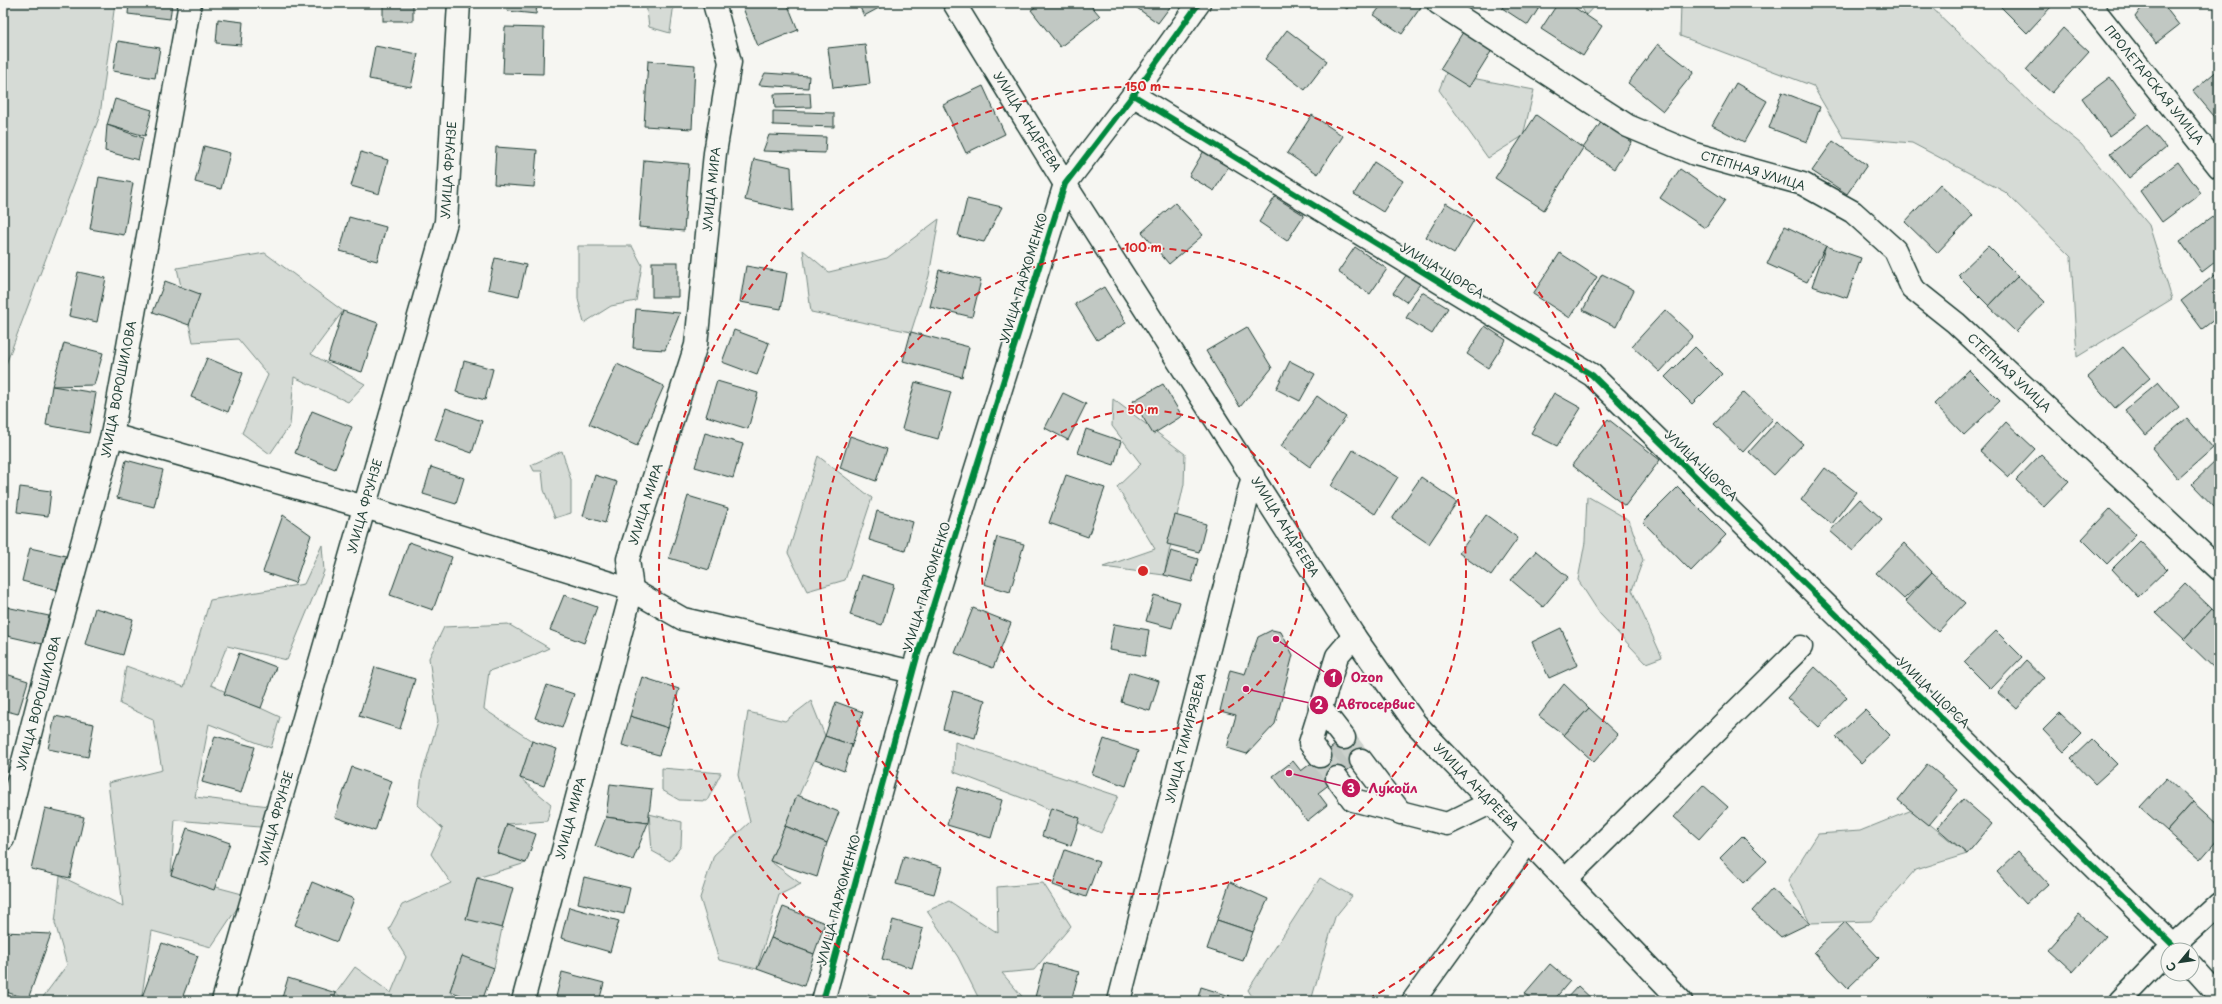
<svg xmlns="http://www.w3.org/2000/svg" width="2222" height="1004" font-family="'Playpen Sans',sans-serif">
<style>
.green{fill:#d6dbd6;stroke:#7a8c85}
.building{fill:#c1c8c3;stroke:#1f3d34}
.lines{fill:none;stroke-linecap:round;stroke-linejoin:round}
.minor-tunnel{stroke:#cbd1cc;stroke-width:22;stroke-dasharray:22 11;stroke-linecap:butt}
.minor-casing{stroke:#1f3d34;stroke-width:25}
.major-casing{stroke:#1f3d34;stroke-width:25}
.minor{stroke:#f6f6f2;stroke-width:22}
.major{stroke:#f6f6f2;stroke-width:22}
.cycleway-casing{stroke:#f6f6f2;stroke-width:8}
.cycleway{stroke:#00873e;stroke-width:6}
.ring{fill:none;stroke:#d62828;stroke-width:2;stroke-dasharray:7 5}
.labels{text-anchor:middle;stroke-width:3.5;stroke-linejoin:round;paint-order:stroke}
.street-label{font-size:12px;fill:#1f3d34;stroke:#f6f6f2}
.centre{fill:#d62828;stroke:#f6f6f2;stroke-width:2}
.ring-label{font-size:12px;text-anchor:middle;font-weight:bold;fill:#d62828;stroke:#f6f6f2;stroke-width:3.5;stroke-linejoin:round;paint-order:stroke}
.leader{fill:none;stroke:#c2185b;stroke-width:1.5}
.callout-dot{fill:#c2185b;stroke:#f6f6f2;stroke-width:1.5}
.mark-label{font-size:12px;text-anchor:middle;font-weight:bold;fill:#fff}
.callout-label{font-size:13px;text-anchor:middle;font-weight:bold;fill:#c2185b;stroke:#f6f6f2;stroke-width:3.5;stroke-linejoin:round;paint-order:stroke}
</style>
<rect width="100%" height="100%" fill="#f6f6f2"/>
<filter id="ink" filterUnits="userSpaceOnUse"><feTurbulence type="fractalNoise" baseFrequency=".025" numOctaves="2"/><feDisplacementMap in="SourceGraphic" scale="8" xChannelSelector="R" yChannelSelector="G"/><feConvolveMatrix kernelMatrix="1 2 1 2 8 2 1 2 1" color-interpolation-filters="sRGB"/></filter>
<g filter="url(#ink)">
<g class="green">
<polygon points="3,3 115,3 100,115 3,372"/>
<polygon points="646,3 674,3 670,33 649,27"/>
<polygon points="1579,3 1597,3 1586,15"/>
<polygon points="1681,3 1927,3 2034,106 2081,144 2149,225 2172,299 2077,357 2071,257 2005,192 1912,143 1843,137 1813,86 1680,36"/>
<polygon points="1446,73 1534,90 1523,136 1488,158 1439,90"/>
<polygon points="939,219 929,276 911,332 811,312 803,250 829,272 887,258"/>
<polygon points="578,246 632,246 642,265 636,301 611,306 584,323 578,299"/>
<polygon points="265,253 343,311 311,354 365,384 348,402 294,377 290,425 270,454 242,433 268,375 238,339 193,342 177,268"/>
<polygon points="1113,399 1185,454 1184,484 1164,575 1103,567 1155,549 1117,487 1141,464 1112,426"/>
<polygon points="562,451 571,480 571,513 555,518 544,490 542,471 534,471 531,465"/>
<polygon points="818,456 872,498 845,580 807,591 788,553"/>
<polygon points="1587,496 1629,520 1643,560 1632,590 1662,657 1646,663 1600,614 1578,580 1585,542"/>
<polygon points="322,545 324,571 287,660 227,646 211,685 280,717 271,748 209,724 195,797 269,806 260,827 175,820 171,875 246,895 211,947 152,931 141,1001 40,1001 67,965 55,923 60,876 123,906 108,783 162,770 153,719 120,704 126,666 184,687 210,600 304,584"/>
<polygon points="508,624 549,648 530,657 489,671 484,709 532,741 520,778 551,804 547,821 507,824 497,853 526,863 477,878 466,918 502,928 494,968 462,957 450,991 459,1001 346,1001 336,993 355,967 391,993 406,957 389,929 402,905 451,883 431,854 443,829 418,805 422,775 438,721 429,658 444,627"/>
<polygon points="811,701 825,736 770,861 801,884 779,895 757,969 719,960 700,898 714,855 750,822 738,775 748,712 785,721"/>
<polygon points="955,742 1118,796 1101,833 1035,803 954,772"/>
<polygon points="662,768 721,773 707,801 679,800 662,790"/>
<polygon points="1912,810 1967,854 1915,870 1871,921 1810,923 1788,881 1818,834 1860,831"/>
<polygon points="649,814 682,822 681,846 670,861 652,851"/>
<polygon points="1320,878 1352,896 1335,917 1311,1001 1255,1001 1248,990"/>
<polygon points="1043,883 1071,926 1034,970 1002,973 1026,1001 980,1001 958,957 927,911 949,901 998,933 997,887"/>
</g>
<g class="building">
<polygon points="129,3 172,3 170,19 128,14"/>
<rect x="383" y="3" width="30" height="18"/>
<polygon points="508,3 537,3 536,14 507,11"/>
<polygon points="741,3 787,3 798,30 758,46"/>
<polygon points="858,3 888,3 864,16"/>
<polygon points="1041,3 1089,3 1100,16 1060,47 1031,10"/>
<polygon points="1130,3 1173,3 1158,23"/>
<polygon points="1339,3 1351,3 1347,9"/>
<polygon points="1383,3 1422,3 1423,4 1402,34 1374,15"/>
<polygon points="1505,3 1542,3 1528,25 1502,8"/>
<polygon points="1558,3 1568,3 1602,26 1583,56 1541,29"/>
<polygon points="2001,3 2046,3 2051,7 2027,33 1999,5"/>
<polygon points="2145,3 2162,3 2179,25 2156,43 2135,17"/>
<polygon points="218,19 243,22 241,45 216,43"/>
<polygon points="505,27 544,28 543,74 503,73"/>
<polygon points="2063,28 2089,52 2052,93 2026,70"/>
<polygon points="1287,30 1327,61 1305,90 1265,59"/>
<polygon points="1463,32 1492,50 1469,87 1440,69"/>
<polygon points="118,41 160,48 155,78 113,71"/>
<polygon points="865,44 870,84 833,88 828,48"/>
<polygon points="1658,44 1694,72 1663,111 1628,83"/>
<polygon points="375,46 418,54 411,87 369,79"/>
<polygon points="648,61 695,65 692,129 644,126"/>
<polygon points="2219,69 2219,122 2193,91"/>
<polygon points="765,73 809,76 808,88 759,85"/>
<polygon points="2110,77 2138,115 2109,136 2082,98"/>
<polygon points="1736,83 1767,101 1744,142 1712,125"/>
<polygon points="983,86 1005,134 966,153 943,105"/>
<polygon points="1782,92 1820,107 1807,142 1769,128"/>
<polygon points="810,93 811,107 775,108 774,94"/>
<polygon points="115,99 152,110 145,136 107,125"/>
<polygon points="773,111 834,113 834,127 773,125"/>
<polygon points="1312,115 1343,136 1318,174 1287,153"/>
<polygon points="1536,115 1583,148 1544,210 1495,178"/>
<polygon points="1602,121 1632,142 1614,169 1583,148"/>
<polygon points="107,125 143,138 138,160 105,151"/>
<polygon points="2147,125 2166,148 2129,178 2110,154"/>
<polygon points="769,135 826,137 825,153 763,151"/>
<polygon points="1833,141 1867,165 1847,194 1812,171"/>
<polygon points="204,146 230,153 221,189 195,182"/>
<polygon points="496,147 537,150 534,187 494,184"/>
<polygon points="1205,149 1230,164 1214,191 1189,176"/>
<polygon points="361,152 388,160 379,194 351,186"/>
<polygon points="754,159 791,167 793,211 745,200"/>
<polygon points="644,160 689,164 684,231 639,227"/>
<polygon points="1374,162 1403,181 1383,212 1354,194"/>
<polygon points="2178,162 2201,193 2162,222 2140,191"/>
<polygon points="1680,169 1725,200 1705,228 1660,198"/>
<polygon points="99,177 133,183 124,235 90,229"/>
<polygon points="1940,184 1973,215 1937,253 1905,222"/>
<polygon points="1275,197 1304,215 1287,241 1259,222"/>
<polygon points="967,199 1002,207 984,242 958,236"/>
<polygon points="1175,203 1203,235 1169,264 1142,232"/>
<polygon points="1446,203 1474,220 1454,254 1426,237"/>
<polygon points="2219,212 2219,259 2202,272 2180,241"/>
<polygon points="349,217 386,227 377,261 340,251"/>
<polygon points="1785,226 1826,246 1807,282 1767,264"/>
<polygon points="1826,246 1861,258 1847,298 1812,286"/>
<polygon points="1988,246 2018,276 1989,306 1958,275"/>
<polygon points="1355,247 1387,269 1370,294 1338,272"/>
<polygon points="1560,253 1597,277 1570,318 1533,294"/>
<polygon points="495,258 526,265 519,296 488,289"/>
<rect x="652" y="262" width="26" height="35"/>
<polygon points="746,266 787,273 781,309 740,302"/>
<polygon points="939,270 981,280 972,317 930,307"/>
<polygon points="78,272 106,278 97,322 69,316"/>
<polygon points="2219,272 2219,316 2202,329 2181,301"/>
<polygon points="1407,274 1420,284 1406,302 1393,293"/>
<polygon points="1602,274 1634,290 1616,327 1583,310"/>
<polygon points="2018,276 2045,302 2016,332 1989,306"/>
<polygon points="165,281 200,294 189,325 153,312"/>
<polygon points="1104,287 1126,323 1097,340 1075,304"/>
<polygon points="1422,292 1448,308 1432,334 1406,318"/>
<polygon points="636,309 680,313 665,350 633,348"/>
<polygon points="1665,310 1693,336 1660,372 1632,346"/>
<polygon points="343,311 378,323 362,372 327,361"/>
<polygon points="1485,326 1506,340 1488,368 1467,354"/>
<polygon points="1247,327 1272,368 1240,407 1206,351"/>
<polygon points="734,330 769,343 757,375 722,362"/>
<polygon points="911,332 969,347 962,377 903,361"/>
<polygon points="64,343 103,353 94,385 52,386"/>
<polygon points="1695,347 1722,374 1692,404 1665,377"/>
<polygon points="2123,347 2150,378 2115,408 2088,377"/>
<polygon points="207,358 243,373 228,412 191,397"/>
<polygon points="464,361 493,369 485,400 456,392"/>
<polygon points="1290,361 1315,374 1300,401 1276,389"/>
<polygon points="617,364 664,386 637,446 589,424"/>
<polygon points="1969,370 2000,401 1964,435 1934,404"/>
<polygon points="717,381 758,393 748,429 706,416"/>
<polygon points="915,382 951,392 938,439 902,429"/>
<polygon points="2158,382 2179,407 2146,435 2125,410"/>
<polygon points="1163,384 1182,416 1153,434 1133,401"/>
<polygon points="52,386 96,393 89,433 46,425"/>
<polygon points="1744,392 1773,419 1743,452 1714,424"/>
<polygon points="1063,393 1086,404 1068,440 1045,428"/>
<polygon points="1554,393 1581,408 1557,446 1531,433"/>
<polygon points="1317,396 1346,417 1310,467 1281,446"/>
<polygon points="446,408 482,421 472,453 435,440"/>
<polygon points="312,411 352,427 335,469 295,453"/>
<polygon points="2187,418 2213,448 2178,479 2152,448"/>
<polygon points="1608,419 1660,460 1625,506 1572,465"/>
<polygon points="1777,421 1803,444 1774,475 1749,452"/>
<polygon points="2006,422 2035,449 2009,477 1980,451"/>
<polygon points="1086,429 1121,441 1114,465 1078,453"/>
<polygon points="705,433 743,444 733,478 695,467"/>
<polygon points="850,436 887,449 876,481 840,468"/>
<polygon points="1353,450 1398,477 1375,514 1331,486"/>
<polygon points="2041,454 2069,481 2044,507 2016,480"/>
<polygon points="2219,458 2219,511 2218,511 2192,484"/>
<polygon points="126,460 163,470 154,507 117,498"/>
<polygon points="431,467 464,478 456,504 423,494"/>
<polygon points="1825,468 1856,492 1832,524 1801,500"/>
<polygon points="595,475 617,482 605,523 583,516"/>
<polygon points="1066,475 1105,488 1088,537 1049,523"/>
<polygon points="1421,477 1457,502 1429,544 1392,519"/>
<polygon points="20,487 51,491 48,516 17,512"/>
<polygon points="1678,487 1726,535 1691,571 1643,522"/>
<polygon points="688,496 728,508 709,570 669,558"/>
<polygon points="1860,499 1882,519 1853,551 1830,531"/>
<polygon points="2110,509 2136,534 2107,564 2082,539"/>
<polygon points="877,511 913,522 905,551 869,540"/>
<polygon points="283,515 311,535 295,583 263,572"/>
<polygon points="1175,515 1206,524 1199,552 1167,544"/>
<polygon points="1486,515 1518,538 1491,576 1459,553"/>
<polygon points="997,537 1024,544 1010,592 984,584"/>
<polygon points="2140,541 2167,569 2138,597 2112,569"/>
<polygon points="409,542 452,557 433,610 390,595"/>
<polygon points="1904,543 1932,572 1904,599 1876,573"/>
<polygon points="30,548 66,556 57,590 22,581"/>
<polygon points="1171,551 1198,559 1192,582 1164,575"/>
<polygon points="1536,551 1568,577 1543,607 1511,580"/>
<polygon points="1932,572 1965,603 1938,632 1905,601"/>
<polygon points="862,575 894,585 882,625 850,615"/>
<polygon points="2185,583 2212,609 2184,639 2156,613"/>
<polygon points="564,595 597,607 584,643 550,630"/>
<polygon points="1154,595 1180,602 1172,628 1146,621"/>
<polygon points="6,607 49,616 42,644 3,635"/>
<polygon points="95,608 133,619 123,655 85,644"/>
<polygon points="973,608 1011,623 993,668 955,653"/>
<polygon points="2212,609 2219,616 2219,673 2184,639"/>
<polygon points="1114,624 1149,630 1145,656 1109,650"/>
<polygon points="1561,628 1578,665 1549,678 1532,642"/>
<polygon points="1272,630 1281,632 1293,655 1275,724 1247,754 1227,748 1236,715 1220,711 1230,670 1245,674 1258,637"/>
<polygon points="1996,631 2022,657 1991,689 1964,662"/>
<polygon points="239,653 276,667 261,708 224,694"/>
<polygon points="2026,661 2044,678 2017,709 1998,692"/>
<polygon points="375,667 415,679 400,729 359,716"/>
<polygon points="1815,667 1847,697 1819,727 1787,698"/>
<polygon points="1129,672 1159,681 1150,711 1121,702"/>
<polygon points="3,673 28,681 18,714 3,710"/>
<polygon points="642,677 679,689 668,728 630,716"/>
<polygon points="1564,684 1589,708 1564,735 1539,716"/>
<polygon points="547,685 574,694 562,728 535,718"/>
<polygon points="953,691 985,700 975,738 943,729"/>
<polygon points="836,702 863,712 852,745 825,736"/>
<polygon points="1589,708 1618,735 1594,762 1564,735"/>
<polygon points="1865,710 1890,735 1861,763 1836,737"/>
<polygon points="2060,713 2082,734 2064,752 2043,730"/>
<polygon points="55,716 94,724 88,757 48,749"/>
<polygon points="630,716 668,728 659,755 622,745"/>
<polygon points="1352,732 1369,754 1318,793 1327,805 1307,821 1273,776 1293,761 1301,771"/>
<polygon points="215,736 255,747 241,793 202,782"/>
<polygon points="825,736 852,745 844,771 815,760"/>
<polygon points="1104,739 1138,751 1126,786 1092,774"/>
<polygon points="2092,739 2117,764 2095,784 2071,759"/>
<polygon points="532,741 557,749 544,786 520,778"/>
<polygon points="1927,764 1958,790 1929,825 1898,800"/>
<polygon points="352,767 392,781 375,831 335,817"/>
<polygon points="2167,778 2193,802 2167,831 2140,807"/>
<polygon points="610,784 652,789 648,823 606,817"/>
<polygon points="1703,785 1728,807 1699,839 1674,817"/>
<polygon points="958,787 1002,800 991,838 947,825"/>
<polygon points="797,795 839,812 827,843 785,826"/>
<polygon points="1963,799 1992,824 1967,854 1937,828"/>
<polygon points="2193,802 2219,826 2219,838 2200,860 2167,831"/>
<polygon points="45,808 84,817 70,878 31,869"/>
<polygon points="1051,808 1080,818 1071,846 1042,836"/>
<polygon points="606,817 648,823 633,860 595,846"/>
<polygon points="507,824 536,834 526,863 497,853"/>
<polygon points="785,826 827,843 817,877 770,861"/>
<polygon points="187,828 230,843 214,890 171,875"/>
<polygon points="1742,836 1767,861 1744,883 1720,858"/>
<polygon points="1065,850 1099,862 1086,897 1053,885"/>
<polygon points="2018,852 2048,884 2026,904 1997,872"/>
<polygon points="904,856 942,867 934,894 896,884"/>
<polygon points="584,877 630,888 624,914 578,903"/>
<polygon points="477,878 513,888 502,928 466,919"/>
<polygon points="312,882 354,899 337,942 295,925"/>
<polygon points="1230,882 1268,899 1253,932 1217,920"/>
<polygon points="1772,889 1810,923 1781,937 1752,911"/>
<polygon points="569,907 619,921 610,952 561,938"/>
<polygon points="783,907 825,923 814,954 771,938"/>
<polygon points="2079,914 2105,936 2073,972 2048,949"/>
<polygon points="893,920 923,929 912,968 882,959"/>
<polygon points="1217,920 1253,932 1243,961 1207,949"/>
<polygon points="1845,922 1879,958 1848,988 1814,952"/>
<polygon points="3,932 51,934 28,999 3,991"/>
<polygon points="771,938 814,954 804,986 757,969"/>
<polygon points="162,943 198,956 181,1001 152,1001 142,997"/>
<polygon points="462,956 494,968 482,1001 476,1001 450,991"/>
<polygon points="1044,963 1079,972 1071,1001 1034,1001"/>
<polygon points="1550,964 1570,981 1553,1001 1534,1001 1525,993"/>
<polygon points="562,972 604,983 599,1001 555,1001"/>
<polygon points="288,978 336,993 334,1001 281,1001"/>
<polygon points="1578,986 1594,1001 1564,1001"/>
<polygon points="1201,987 1230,996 1229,1001 1197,1001"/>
<polygon points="868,994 894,1001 866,1001"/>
</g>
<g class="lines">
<g class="minor-tunnel">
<polyline points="1344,738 1361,760"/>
<polyline points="1320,756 1337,778"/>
</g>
<defs>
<g id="minor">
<polyline points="1438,3 1628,126 1695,154 1803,184 1853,212 1895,250 1912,288 1956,323 2219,569"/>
<polyline points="2089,3 2219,167"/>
<polyline points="1133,95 1592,375 2178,950"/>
<polyline points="112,435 365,507 632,590 683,619 913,672"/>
<polyline points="1320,707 1344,738"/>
<polyline points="1320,756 1310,743 1337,656 1354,636"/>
<polyline points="1361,760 1401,813"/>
<polyline points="1337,778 1353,800 1447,824 1492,802"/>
<polyline points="3,839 38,703 112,435 190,3"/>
<polyline points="1565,880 1801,647"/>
<polyline points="2169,950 2219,904"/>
<polyline points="2192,966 2219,996"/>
<polyline points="223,1001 446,222 459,3"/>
<polyline points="523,1001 632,590 628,559 696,345 715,153 730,62 714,3"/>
<polyline points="823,1001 917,657 1065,184 1133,95 1199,3"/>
<polyline points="1119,1001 1253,476"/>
<polyline points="1413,1001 1528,842"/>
<polyline points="2120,1001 2168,951"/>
</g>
<polyline id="major" points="954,3 1065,184 1354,636 1415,723 1681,1001"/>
</defs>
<use href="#minor" class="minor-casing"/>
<use href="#major" class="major-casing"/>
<use href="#minor" class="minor"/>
<use href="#major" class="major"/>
<defs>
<g id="cycleway">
<polyline points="1133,95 1592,375 2178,950"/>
<polyline points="823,1001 917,657 1065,184 1133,95 1199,3"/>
</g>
</defs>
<use href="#cycleway" class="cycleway-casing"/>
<use href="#cycleway" class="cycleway"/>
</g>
</g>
<g class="ring">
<circle cx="1143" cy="571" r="161"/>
<circle cx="1143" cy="571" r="323"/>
<path d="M920 1000A484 484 0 1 1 1366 1000"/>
</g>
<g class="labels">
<g class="street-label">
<text transform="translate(2154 85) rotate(51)" y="4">ПРОЛЕТАРСКАЯ УЛИЦА</text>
<text transform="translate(1027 122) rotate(58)" y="4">УЛИЦА АНДРЕЕВА</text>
<text transform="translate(449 170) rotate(-86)" y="4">УЛИЦА ФРУНЗЕ</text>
<text transform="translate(1753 171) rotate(17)" y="4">СТЕПНАЯ УЛИЦА</text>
<text transform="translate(712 189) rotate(-84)" y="4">УЛИЦА МИРА</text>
<text transform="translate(1442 271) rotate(31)" y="4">УЛИЦА ЩОРСА</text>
<text transform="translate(1024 278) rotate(-73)" y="4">УЛИЦА ПАРХОМЕНКО</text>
<text transform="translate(2009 373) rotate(43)" y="4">СТЕПНАЯ УЛИЦА</text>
<text transform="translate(119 389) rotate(-79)" y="4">УЛИЦА ВОРОШИЛОВА</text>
<text transform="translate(1701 466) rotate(44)" y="4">УЛИЦА ЩОРСА</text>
<text transform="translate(646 504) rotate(-72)" y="4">УЛИЦА МИРА</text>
<text transform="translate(365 506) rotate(-74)" y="4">УЛИЦА ФРУНЗЕ</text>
<text transform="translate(1285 527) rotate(58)" y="4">УЛИЦА АНДРЕЕВА</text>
<text transform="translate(927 587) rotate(-73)" y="4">УЛИЦА ПАРХОМЕНКО</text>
<text transform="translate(1933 693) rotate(44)" y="4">УЛИЦА ЩОРСА</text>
<text transform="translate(39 703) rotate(-75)" y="4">УЛИЦА ВОРОШИЛОВА</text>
<text transform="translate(1186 738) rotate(-76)" y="4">УЛИЦА ТИМИРЯЗЕВА</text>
<text transform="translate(1476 787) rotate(46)" y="4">УЛИЦА АНДРЕЕВА</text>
<text transform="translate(276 818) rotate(-74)" y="4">УЛИЦА ФРУНЗЕ</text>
<text transform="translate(571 818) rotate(-75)" y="4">УЛИЦА МИРА</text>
<text transform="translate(839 900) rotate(-75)" y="4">УЛИЦА ПАРХОМЕНКО</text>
</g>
</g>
<circle cx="1143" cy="571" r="6" class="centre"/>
<g class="ring-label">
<text x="1143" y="91">150 m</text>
<text x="1143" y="252">100 m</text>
<text x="1143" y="414">50 m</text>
</g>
<path class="leader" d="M1276 639L1333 678M1246 689L1319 705M1289 773L1351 788"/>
<g class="callout-dot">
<circle cx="1276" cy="639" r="4"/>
<circle cx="1246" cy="689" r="4"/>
<circle cx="1289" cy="773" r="4"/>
<circle cx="1333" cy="678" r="10"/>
<circle cx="1319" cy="705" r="10"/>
<circle cx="1351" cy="788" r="10"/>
</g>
<g class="mark-label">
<text x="1333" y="682">1</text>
<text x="1319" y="709">2</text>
<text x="1351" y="793">3</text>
</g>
<g class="callout-label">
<text x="1367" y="682">Ozon</text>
<text x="1376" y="709">Автосервис</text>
<text x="1393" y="793">Лукойл</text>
</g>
<rect width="2222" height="1004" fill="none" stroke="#f6f6f2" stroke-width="16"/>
<rect x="8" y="8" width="2206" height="988" fill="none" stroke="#1f3d34" stroke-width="1.5" filter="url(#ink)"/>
<g transform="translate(2180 962) rotate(241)"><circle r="19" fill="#f6f6f2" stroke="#a0aca6"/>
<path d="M0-3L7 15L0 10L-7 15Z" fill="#1f3d34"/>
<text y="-6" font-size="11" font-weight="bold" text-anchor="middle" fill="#1f3d34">С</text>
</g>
</svg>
